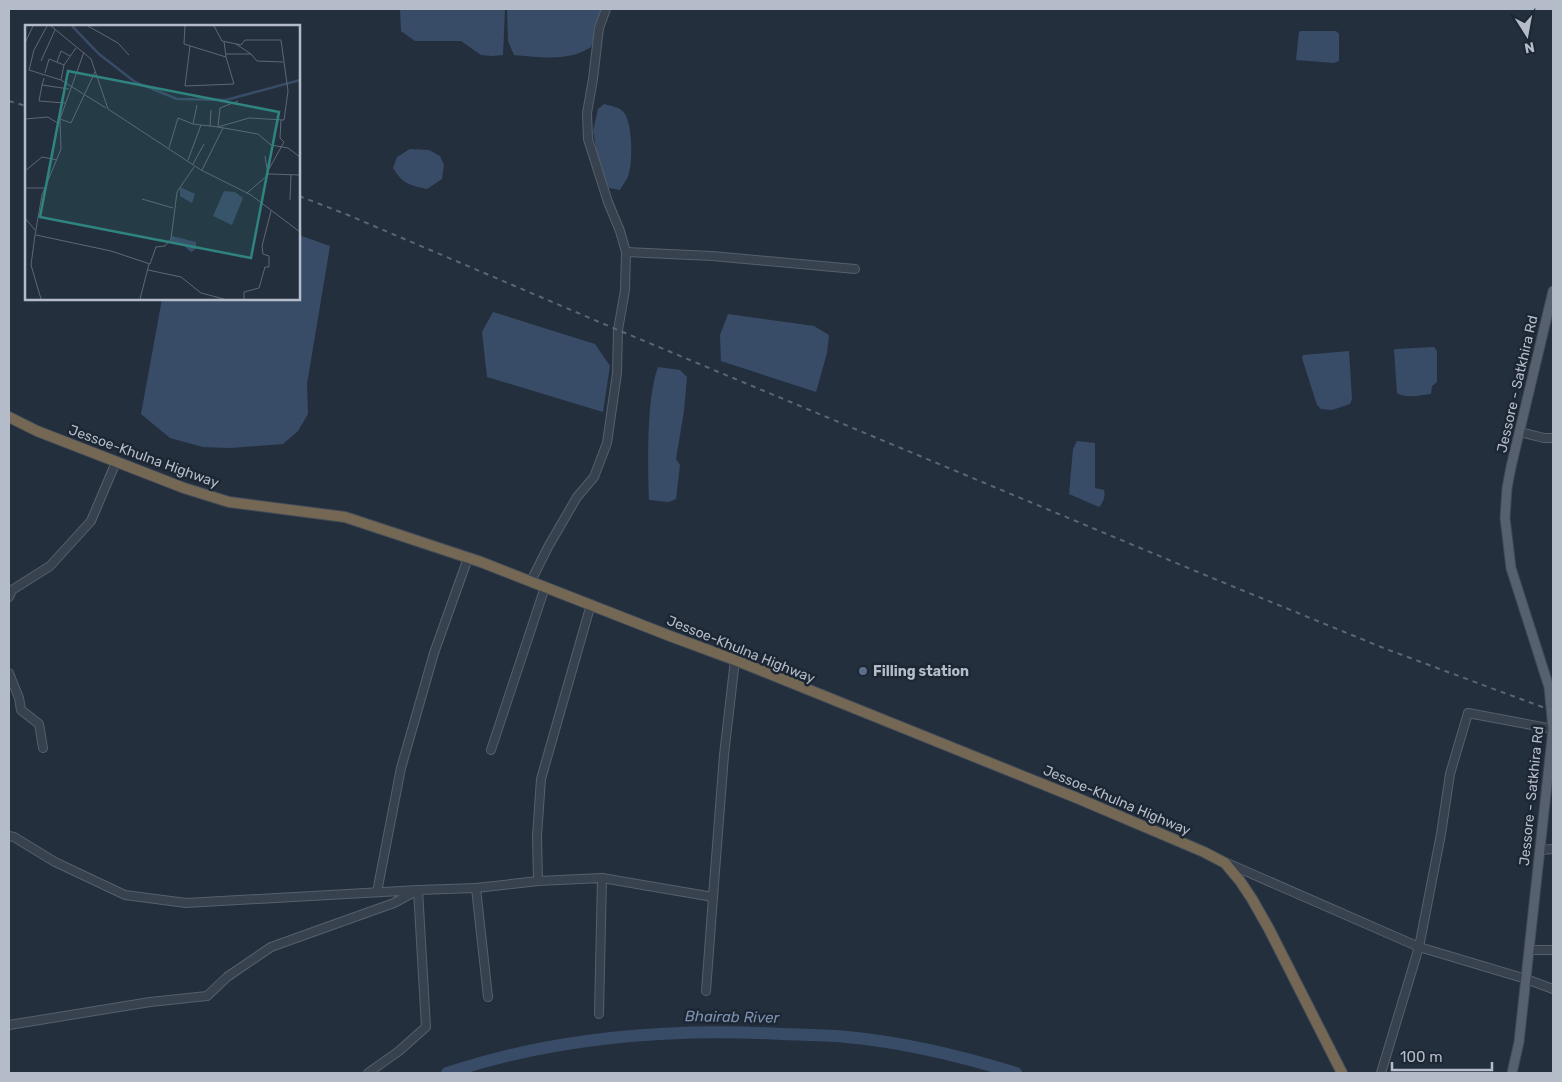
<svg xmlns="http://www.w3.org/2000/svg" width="1562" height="1082" font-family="Rubik,sans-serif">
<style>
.water{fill:#394c67}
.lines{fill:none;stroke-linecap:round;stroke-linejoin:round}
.river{stroke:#394c67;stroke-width:12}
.minor-casing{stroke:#565f6c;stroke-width:10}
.major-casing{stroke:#414a57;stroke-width:11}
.highway-casing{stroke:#434c59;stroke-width:12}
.minor{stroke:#38414e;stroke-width:8}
.major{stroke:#56606e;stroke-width:9}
.highway{stroke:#746855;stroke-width:10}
.rail{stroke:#5a6575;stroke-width:2;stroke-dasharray:5 5;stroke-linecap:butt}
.service-dot{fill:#5c6f8a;stroke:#1d2633;stroke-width:2}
.labels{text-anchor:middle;stroke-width:5;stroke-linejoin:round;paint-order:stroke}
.street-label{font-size:14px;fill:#b4bcc9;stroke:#1d2633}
.poi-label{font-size:14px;font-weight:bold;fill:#b4bcc9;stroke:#1d2633;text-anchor:start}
.water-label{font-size:15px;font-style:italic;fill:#7c92b1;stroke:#1d2633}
.inset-river{fill:none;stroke:#394c67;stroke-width:2.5}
.inset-road{fill:none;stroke:#5e6776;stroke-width:1}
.view{fill:#308480;fill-opacity:0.15;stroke:#308480;stroke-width:2.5}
.inset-edge{fill:none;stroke:#b4bcc9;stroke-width:2.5}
</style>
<rect width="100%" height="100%" fill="#242f3e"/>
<g class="water">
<polygon points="400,9 505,9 503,55 492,56 481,55 461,41 415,41 401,31"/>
<path d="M507,9H603L591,47C569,62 538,57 514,55L508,41Z"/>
<polygon points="1301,31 1336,31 1339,34 1339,61 1334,63 1296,60 1299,32"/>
<path d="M604,104C611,106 621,107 625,114C632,125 633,160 629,173C628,179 623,184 620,190L609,188L599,165L593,131L598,109Z"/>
<path d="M410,149L429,150L440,156L444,165L442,179L427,189C409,185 403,184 393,168L397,157Z"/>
<polygon points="299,235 330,246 307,384 308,414 298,431 283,444 230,448 203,447 170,438 141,414 162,299 299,299"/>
<polygon points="493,312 595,344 610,366 603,412 487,377 482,332"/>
<polygon points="728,314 814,326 829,335 827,353 816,392 721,361 720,335"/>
<path d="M1434,347L1437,351V382L1432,386L1431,394C1421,395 1406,399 1397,393L1394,350L1396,349Z"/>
<polygon points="1349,351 1352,399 1350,404 1332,410 1321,409 1317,405 1302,358 1303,355"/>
<path d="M658,367L680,370L687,377L684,411L676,459L680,465L676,499L669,502L649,500C648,464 646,400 658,367Z"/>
<path d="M1077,441L1095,443V488L1104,490C1106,495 1103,504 1099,507L1069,494L1073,449Z"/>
</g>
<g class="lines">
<path class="river" d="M447,1073C555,1037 669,1028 783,1034C804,1035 826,1035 847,1037C901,1042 964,1057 1016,1073"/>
<defs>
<g id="minor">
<polyline points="626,252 712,256 855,269"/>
<polyline points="1520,432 1544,438 1553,438"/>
<polyline points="531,581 548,547 577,497 594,477 607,443 617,373 618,330 625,290 626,252 620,231 608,202 588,139 587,113 593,79 599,28 606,9"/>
<polyline points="9,597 12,590 50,566 91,521 116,462"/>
<polyline points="591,604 541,779 537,836 538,881 602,878 599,1014"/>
<polyline points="9,673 19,698 21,710 39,724 43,748"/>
<polyline points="491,750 545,587"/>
<polyline points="9,836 14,837 55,862 125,895 186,903 418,890 394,903 271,947 227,977 207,996 150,1002 9,1025"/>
<polyline points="1540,850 1553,849"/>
<polyline points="1227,863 1419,947 1526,979 1553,989"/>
<polyline points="602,878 713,897 724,755 735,660"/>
<polyline points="377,892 401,768 434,653 468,558"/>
<polyline points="1529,950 1553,950"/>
<polyline points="706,991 713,897"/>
<polyline points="488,997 476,888 538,881"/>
<polyline points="368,1073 399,1051 426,1027 418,890 476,888"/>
<polyline points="1381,1073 1419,947 1441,834 1450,774 1468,713 1553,729"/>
</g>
<polyline id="major" points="1512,1073 1519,1042 1553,729 1549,687 1511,568 1505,518 1507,488 1511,467 1553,291"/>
<polyline id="highway" points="9,417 37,431 184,488 229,502 345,517 481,562 670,636 735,660 1077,798 1204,852 1225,863 1240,881 1252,899 1269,929 1342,1073"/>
</defs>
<use href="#minor" class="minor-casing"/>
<use href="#major" class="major-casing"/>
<use href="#highway" class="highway-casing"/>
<use href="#minor" class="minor"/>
<use href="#major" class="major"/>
<use href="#highway" class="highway"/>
<g class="rail">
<polyline points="9,101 26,106"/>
<polyline points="299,196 348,215 618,330 1205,575 1386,649 1553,711"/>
</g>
</g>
<circle class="service-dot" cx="863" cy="671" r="5"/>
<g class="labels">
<g class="street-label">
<text transform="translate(1517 384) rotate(-77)" y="5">Jessore - Satkhira Rd</text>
<text transform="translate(144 456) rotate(20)" y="5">Jessoe-Khulna Highway</text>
<text transform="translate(741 649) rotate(22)" y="5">Jessoe-Khulna Highway</text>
<text transform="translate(1531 796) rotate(-84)" y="5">Jessore - Satkhira Rd</text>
<text transform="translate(1117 800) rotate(23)" y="5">Jessoe-Khulna Highway</text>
</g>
<g class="poi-label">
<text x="873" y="676">Filling station</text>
</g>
<g class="water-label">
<text transform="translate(732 1017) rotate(1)" y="5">Bhairab River</text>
</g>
</g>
<g transform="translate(25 25)">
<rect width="275" height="275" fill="#242f3e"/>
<path d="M155,162L170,169L167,178L155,171ZM199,166L210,167L218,173L207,200L188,191ZM147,211L171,217V224L166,227L158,220L145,218Z" fill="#394c67"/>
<path class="inset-river" d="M47,1L74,29L110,57L152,74L201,75L275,55"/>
<path class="inset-road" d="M22,1L9,25L4,45L36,55L81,83M26,1L66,34L83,84L176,145L226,170L275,207M63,1L93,18L104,30M160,1L159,19L201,32L199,16M189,1L197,16L216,20L220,15H256L263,66L259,95L224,93L193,102L233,109L246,120L263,123L275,132M0,18L8,1M211,19L226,29M165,21L160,61L209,59L201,32M201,29H226L232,36L258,37M16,36L30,5M32,37L36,26L45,31M39,40L51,23M20,48L24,34L39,40L36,55M19,53L17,60L44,64M17,60L14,76L40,78M0,94L23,92L34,99M35,94L46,98L70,47M176,100L185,101L186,85M185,101L193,102L195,83L213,76M144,123L153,93L168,99M240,131L243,149M163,135L176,100L168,99L172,80M168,139L179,119M244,144L259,117L255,113L256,95M177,145L198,103M0,146L17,132L32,135M0,163H19M222,168L244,149L275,150M117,174L148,183M265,175L266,150M0,193L10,205M11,210L86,226L125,239L131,222L140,221L146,214L152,167L169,142M123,245L156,252L176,268L199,274M16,274L6,240L10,210L17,170L36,124L35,94L59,27M115,274L124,239M219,274V267L234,263L240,242H244V231L238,229L237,221L246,186"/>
<path class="view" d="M43,46L254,87L226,233L15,192Z"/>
<rect width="275" height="275" class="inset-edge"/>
</g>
<rect width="1562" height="1082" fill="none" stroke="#b4bcc9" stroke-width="20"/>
<g transform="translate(1527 35) rotate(169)" stroke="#1d2633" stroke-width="4" paint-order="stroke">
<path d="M0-4L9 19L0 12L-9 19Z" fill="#b4bcc9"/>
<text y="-8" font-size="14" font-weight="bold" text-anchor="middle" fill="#b4bcc9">N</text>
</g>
<path d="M1392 1062v8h100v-8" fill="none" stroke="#b4bcc9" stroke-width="2.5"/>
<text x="1400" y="1062" font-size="15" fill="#b4bcc9" stroke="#1d2633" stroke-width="4" paint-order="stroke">100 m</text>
</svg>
